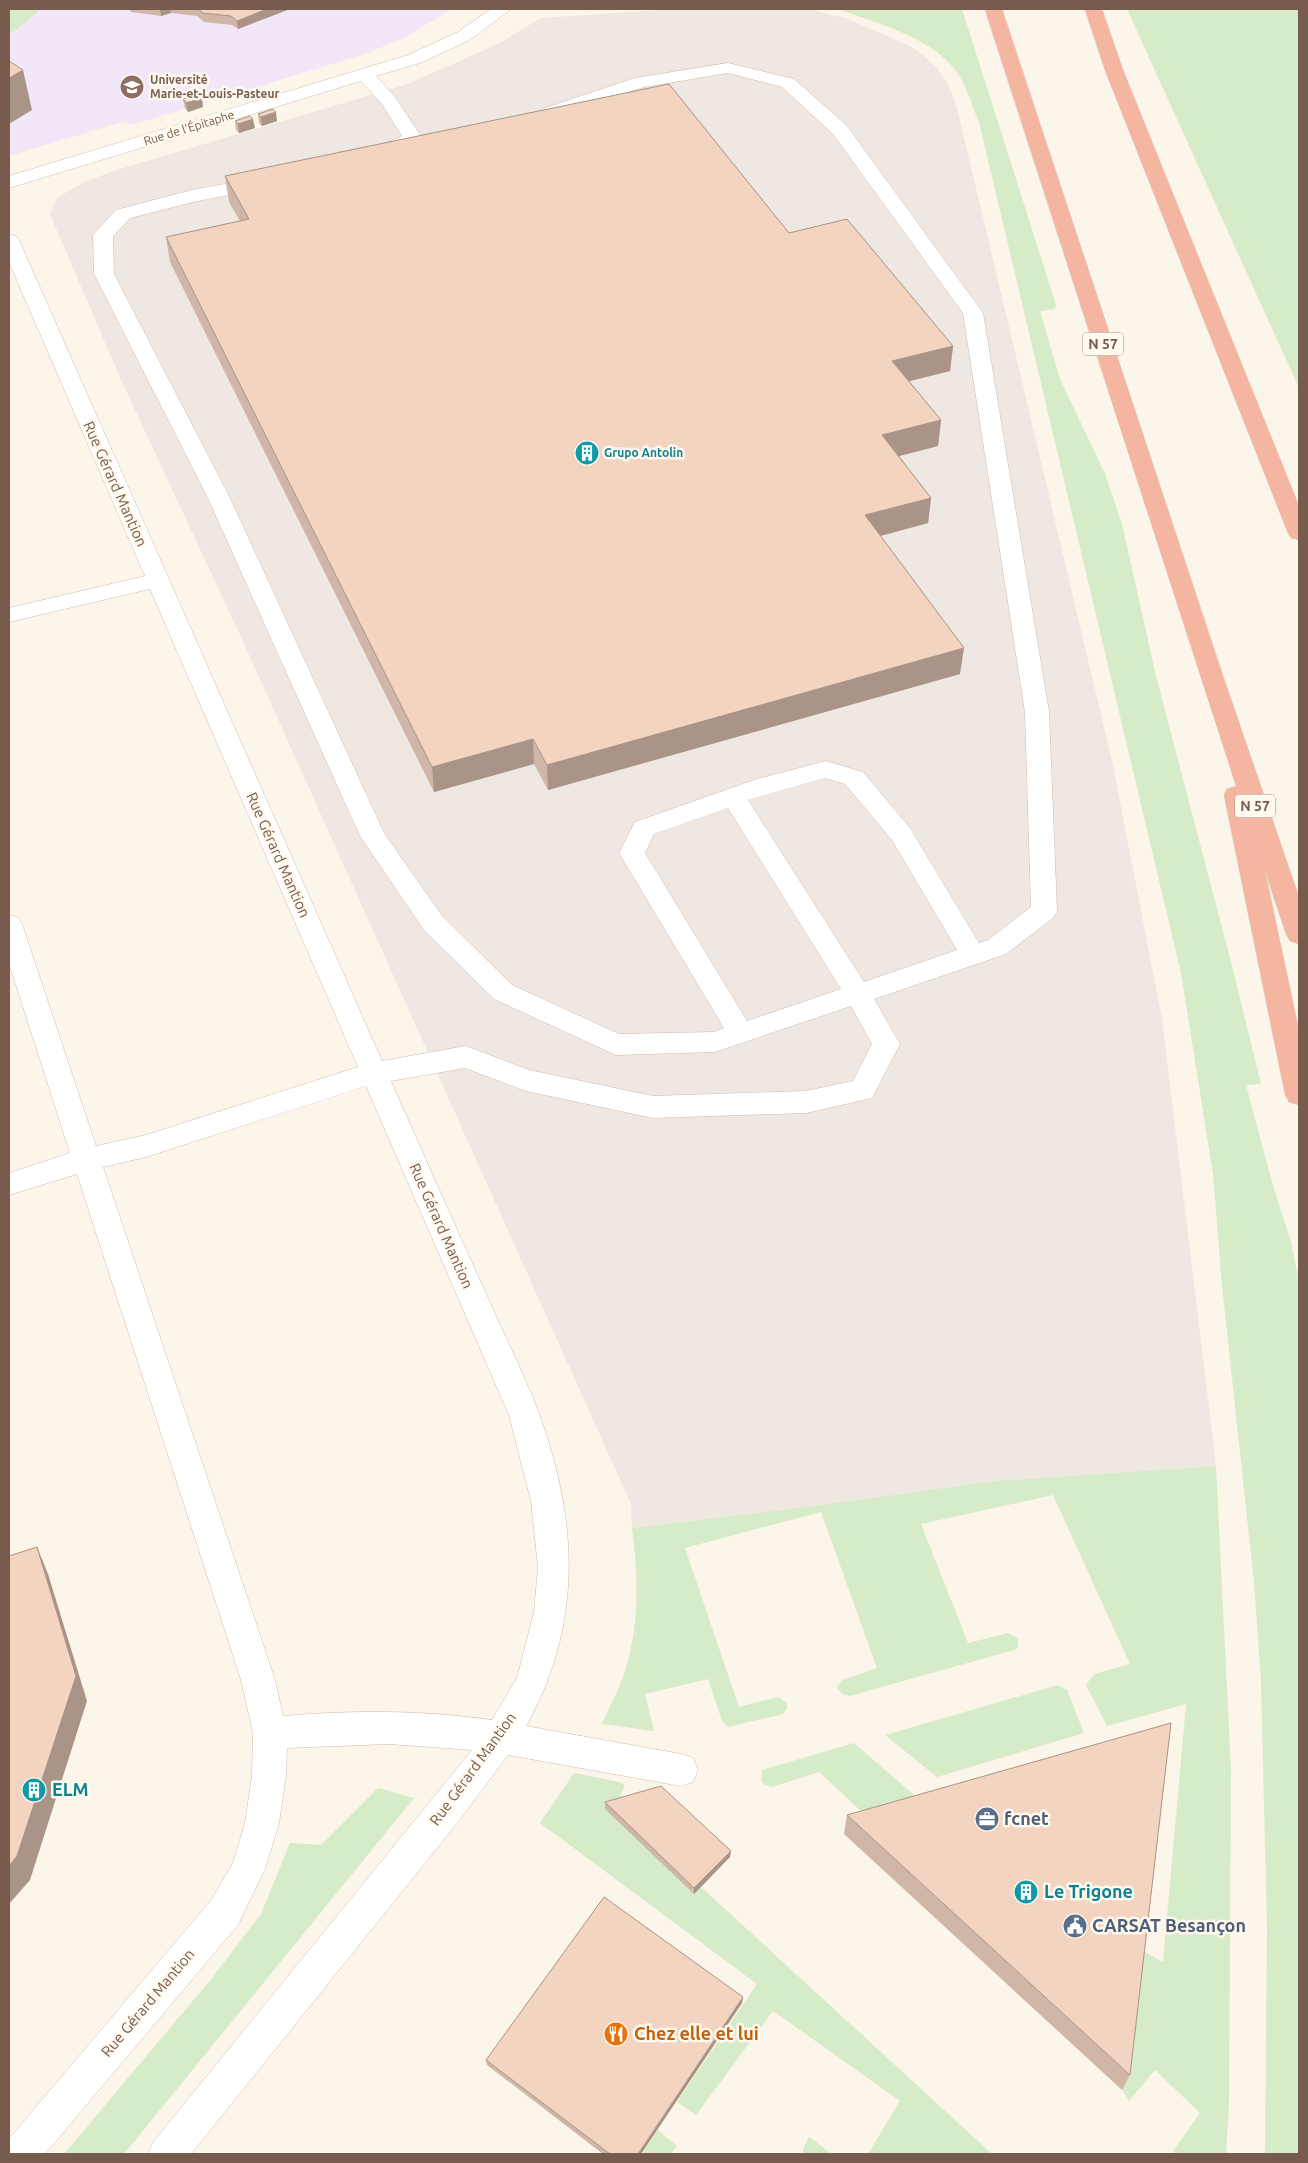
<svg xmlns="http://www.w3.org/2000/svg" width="1308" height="2163" font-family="Ubuntu,sans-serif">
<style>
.industrial{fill:#eee7e2}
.education{fill:#f2e6f9}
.green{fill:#d6ebc7}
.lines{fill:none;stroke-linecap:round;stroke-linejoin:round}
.minor-casing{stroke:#cfbdae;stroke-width:1}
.highway-casing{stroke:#dcd4d0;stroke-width:1}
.minor{fill:#fff;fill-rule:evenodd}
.highway{fill:#f5b6a1;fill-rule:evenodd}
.wall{fill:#d0b6a6}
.shaded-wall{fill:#a99487}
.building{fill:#f2d4c1;stroke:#a99487}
.labels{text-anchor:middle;stroke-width:5;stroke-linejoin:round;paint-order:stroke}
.far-education-label{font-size:12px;font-weight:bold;fill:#785e54;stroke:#fff9f0;text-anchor:start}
.far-street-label{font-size:12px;fill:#775b4c;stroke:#fff9f0}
.far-culture-label{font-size:12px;font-weight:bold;fill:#0d838f;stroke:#fff9f0;text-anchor:start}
.shield{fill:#fff9f0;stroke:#a08a7d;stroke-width:1}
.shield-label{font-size:14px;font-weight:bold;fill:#775b4c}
.street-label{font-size:15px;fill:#775b4c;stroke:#fff9f0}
.near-culture-label{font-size:18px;font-weight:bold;fill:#0d838f;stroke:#fff9f0;text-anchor:start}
.near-service-label{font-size:18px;font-weight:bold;fill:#4e5e75;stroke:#fff9f0;text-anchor:start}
.near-food-label{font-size:18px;font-weight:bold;fill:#c56008;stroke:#fff9f0;text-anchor:start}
</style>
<rect width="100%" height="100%" fill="#fcf5e9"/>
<polygon class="industrial" points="674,9 809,9 848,19 908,45 923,55 936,67 947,82 957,108 1112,761 1162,1019 1216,1466 993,1481 821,1505 632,1528 631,1504 242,639 122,382 50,214 58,197 83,183 113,171 408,84 498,44 541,18"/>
<polygon class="education" points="9,9 453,9 403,38 368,53 131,125 125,121 9,156"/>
<g class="green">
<polygon points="9,9 41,9 16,30 9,33"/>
<path d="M837,9H962L1056,305L1055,309L1040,311L1060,379L1105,474L1122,524L1156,676L1231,962L1261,1084L1246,1085L1273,1186L1291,1242L1299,1281V2154H1265L1267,1927L1261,1681L1254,1582L1222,1285L1213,1174L1181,973L979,122C971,104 967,85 955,70C931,37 874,22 837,9Z"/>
<polygon points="1127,9 1299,9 1299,388"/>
<path d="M1216,1466L1231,1771L1229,2105L1226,2154H1176L1173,2151L1200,2113L1155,2070L1129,2101L1122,2090L1139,1949L1163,1962L1186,1704L1107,1726L1086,1685L1094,1674L1130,1664L1053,1495L921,1524L968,1643L1008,1633L1018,1639V1648L1014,1650L850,1696L842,1694L837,1688L842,1680L877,1668L821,1512L685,1548L739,1707L778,1697L787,1703V1708L783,1714L728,1727L722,1721L708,1679L645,1694L654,1731L602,1724C611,1704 622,1684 627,1664C640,1619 638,1573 632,1528L821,1505L993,1481Z"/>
<polygon points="1058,1685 1067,1690 1084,1733 937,1777 885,1735"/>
<polygon points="854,1743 930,1809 875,1824 819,1772 772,1787 765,1785 761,1781 762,1770"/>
<polygon points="574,1773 619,1782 625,1785 615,1808 992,2154 868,2154 900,2101 773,2011 696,2115 677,2102 757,1984 540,1823"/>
<polygon points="378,1788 414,1798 124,2154 64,2154 212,1978 261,1914 290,1843 321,1845"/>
<polygon points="658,2130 677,2146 671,2154 642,2154"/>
<polygon points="809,2137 832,2154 803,2154 803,2149"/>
</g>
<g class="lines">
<defs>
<g id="minor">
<polygon points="491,9 511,9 470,40 420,63 376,76 395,97 422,138 420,142 389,157 375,157 373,153 375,149 402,136 382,104 361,81 9,188 9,176 408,55 458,32"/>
<path d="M728,63L794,79L847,126L983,313L1049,712L1057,911L1053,918L1006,954L874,999L900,1044L872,1098L806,1113L653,1118L526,1091L465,1068L391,1081C423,1153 455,1226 488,1298C505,1337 525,1376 540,1416C578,1523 583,1624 526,1726L681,1754L693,1758L698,1770L693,1782L681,1786L508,1755L458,1822L191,2154H148L154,2141L472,1750L389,1744L287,1748L286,1776L279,1823L265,1869L238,1925L45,2154H9V2139L212,1899L233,1863L245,1823L252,1776L253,1733L241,1680L77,1174L9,1195V1173L70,1153L9,963V915L18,917L22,924L96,1146L146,1135L358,1067L150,589L9,622V608L145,576L9,262V234L16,236L19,240L382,1061L466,1046L529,1070L653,1096L806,1091L853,1081L872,1044L851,1006L715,1052L616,1055L494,999L424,930L360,836L207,496L94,274L93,235L116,210L192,190L263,177L270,179L272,183L270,187L193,202L130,218L113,236L114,274L229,496L384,833L442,916L512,985L619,1034L714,1032L724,1028L619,853L635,822L757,779L826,761L863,772L910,828L979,943L988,940L1031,907L1025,712L963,313L833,134L782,87L728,73L644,87L545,119L539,118L536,114L539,110L635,78ZM825,778L845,784L892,840L957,950L864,982L748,800ZM728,808L841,989L747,1021L645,853L654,834ZM366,1086L509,1415L531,1501L538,1567L534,1612L517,1678L492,1720C423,1710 353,1710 283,1716L275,1680L103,1167L146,1157Z"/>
</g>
<g id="highway">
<polygon points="985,9 1002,9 1224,679 1299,897 1299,944 1290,941 1286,934 1265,871 1299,1031 1299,1105 1289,1102 1285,1094 1224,795 1227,789 1236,786"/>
<polygon points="1085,9 1102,9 1123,70 1299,506 1299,540 1291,538 1288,533 1105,70"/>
</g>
</defs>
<use href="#minor" class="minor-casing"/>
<use href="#highway" class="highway-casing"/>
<use href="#minor" class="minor"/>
<use href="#highway" class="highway"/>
</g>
<g class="wall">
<polygon points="130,9 290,9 238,29 232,25 204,22 197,16 171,13 161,16 131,12"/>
<polygon points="183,99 203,107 188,112 185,108"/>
<polygon points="258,114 277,121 262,126 259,123"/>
<polygon points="235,121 255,128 239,133 236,130"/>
<polygon points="225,176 789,233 953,346 950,371 909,381 941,420 938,446 899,456 931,498 928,523 880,536 960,674 548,790 534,764 434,792 170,262 166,237 240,221 229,202"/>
<polygon points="605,1802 730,1857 694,1894 605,1809"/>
<polygon points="847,1815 1130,2075 1122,2090 844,1834"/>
<polygon points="743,1997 742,2003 641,2154 603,2154 487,2065 486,2060"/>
</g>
<g class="shaded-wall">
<polygon points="160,9 170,9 171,13 161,16"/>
<polygon points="267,9 290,9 238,29 237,21"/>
<polygon points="23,70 32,110 9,124 9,78"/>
<polygon points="202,98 203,107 188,112 186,103"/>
<polygon points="276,112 277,121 262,126 261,117"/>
<polygon points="253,119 255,128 239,133 238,124"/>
<polygon points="953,346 950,371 890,386 892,361"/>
<polygon points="941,420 938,446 880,461 882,435"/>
<polygon points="931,498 928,523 862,541 865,515"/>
<polygon points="964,648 960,674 548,790 547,765"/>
<polygon points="533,739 534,764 434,792 432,767"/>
<polygon points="37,1547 48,1574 87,1701 30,1880 9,1904 9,1866"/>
<polygon points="731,1851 730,1857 694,1894 694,1888"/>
<polygon points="743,1997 742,2003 641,2154 638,2154"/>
</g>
<g class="building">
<polygon points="198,9 267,9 237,21 231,16 203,13"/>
<polygon points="9,61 23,70 9,78"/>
<polygon points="669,84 789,233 847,219 953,346 892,361 941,420 882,435 931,498 865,515 964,648 547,765 533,739 432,767 166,237 249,219 225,176"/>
<polygon points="199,95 202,98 186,103 183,99"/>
<polygon points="273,109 276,112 261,117 258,114"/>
<polygon points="250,116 253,119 238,124 235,121"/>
<polygon points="37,1547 76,1676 17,1856 9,1866 9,1556"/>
<polygon points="1171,1723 1130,2075 847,1815"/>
<polygon points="661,1786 731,1851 694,1888 605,1802"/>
<polygon points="604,1897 743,1997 638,2154 610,2154 486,2060"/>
</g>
<defs>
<symbol id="university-disc" viewBox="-11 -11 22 22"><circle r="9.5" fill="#8d6e63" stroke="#fff9f0"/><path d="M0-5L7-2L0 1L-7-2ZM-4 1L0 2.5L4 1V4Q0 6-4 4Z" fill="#fff"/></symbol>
<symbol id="building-disc" viewBox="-11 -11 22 22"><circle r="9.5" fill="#0f9aa8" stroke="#fff9f0"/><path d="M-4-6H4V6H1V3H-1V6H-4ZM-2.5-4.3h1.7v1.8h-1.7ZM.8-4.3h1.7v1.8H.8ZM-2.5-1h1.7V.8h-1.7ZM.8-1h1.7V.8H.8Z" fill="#fff"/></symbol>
<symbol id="office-disc" viewBox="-11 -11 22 22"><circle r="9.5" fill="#5c6f8a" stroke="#fff9f0"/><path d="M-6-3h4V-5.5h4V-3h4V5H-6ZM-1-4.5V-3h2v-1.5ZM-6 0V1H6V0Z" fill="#fff"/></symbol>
<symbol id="civic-disc" viewBox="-11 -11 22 22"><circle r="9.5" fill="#5c6f8a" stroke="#fff9f0"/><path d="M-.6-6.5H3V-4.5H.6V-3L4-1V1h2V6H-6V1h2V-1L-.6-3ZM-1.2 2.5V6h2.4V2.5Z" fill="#fff"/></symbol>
<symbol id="restaurant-disc" viewBox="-11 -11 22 22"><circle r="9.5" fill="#e8710a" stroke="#fff9f0"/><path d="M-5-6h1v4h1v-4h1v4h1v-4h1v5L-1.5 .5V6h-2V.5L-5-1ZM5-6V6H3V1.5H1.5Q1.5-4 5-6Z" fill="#fff"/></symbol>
</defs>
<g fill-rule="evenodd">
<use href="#university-disc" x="118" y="73" width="28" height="28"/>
<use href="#building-disc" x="573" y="439" width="28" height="28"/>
<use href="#building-disc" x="20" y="1776" width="28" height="28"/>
<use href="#office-disc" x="973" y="1805" width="28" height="28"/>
<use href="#building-disc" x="1012" y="1878" width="28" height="28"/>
<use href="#civic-disc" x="1061" y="1912" width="28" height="28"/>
<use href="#restaurant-disc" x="602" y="2020" width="28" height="28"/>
</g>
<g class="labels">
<g class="far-education-label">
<text x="150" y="84">Université<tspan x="150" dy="14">Marie-et-Louis-Pasteur</tspan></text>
</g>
<g class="far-street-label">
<text transform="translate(189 128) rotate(-17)" y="4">Rue de l'Épitaphe</text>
</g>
<g class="far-culture-label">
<text x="604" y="457">Grupo Antolin</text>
</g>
<g class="shield">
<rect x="1083" y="332.5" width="40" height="23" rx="4"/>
<rect x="1235" y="794.5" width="40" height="23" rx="4"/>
</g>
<g class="shield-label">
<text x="1103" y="349">N 57</text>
<text x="1255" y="811">N 57</text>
</g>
<g class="street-label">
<text transform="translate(115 484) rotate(66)" y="5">Rue Gérard Mantion</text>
<text transform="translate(278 855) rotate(66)" y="5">Rue Gérard Mantion</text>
<text transform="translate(441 1226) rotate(66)" y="5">Rue Gérard Mantion</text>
<text transform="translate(473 1769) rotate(-54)" y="5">Rue Gérard Mantion</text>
<text transform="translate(148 2003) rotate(-50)" y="5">Rue Gérard Mantion</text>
</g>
<g class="near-culture-label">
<text x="52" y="1796">ELM</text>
<text x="1044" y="1898">Le Trigone</text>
</g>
<g class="near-service-label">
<text x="1004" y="1825">fcnet</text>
<text x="1092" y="1932">CARSAT Besançon</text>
</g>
<g class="near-food-label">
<text x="634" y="2040">Chez elle et lui</text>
</g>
</g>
<rect width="1308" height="2163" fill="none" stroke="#775b4c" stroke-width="20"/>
</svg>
